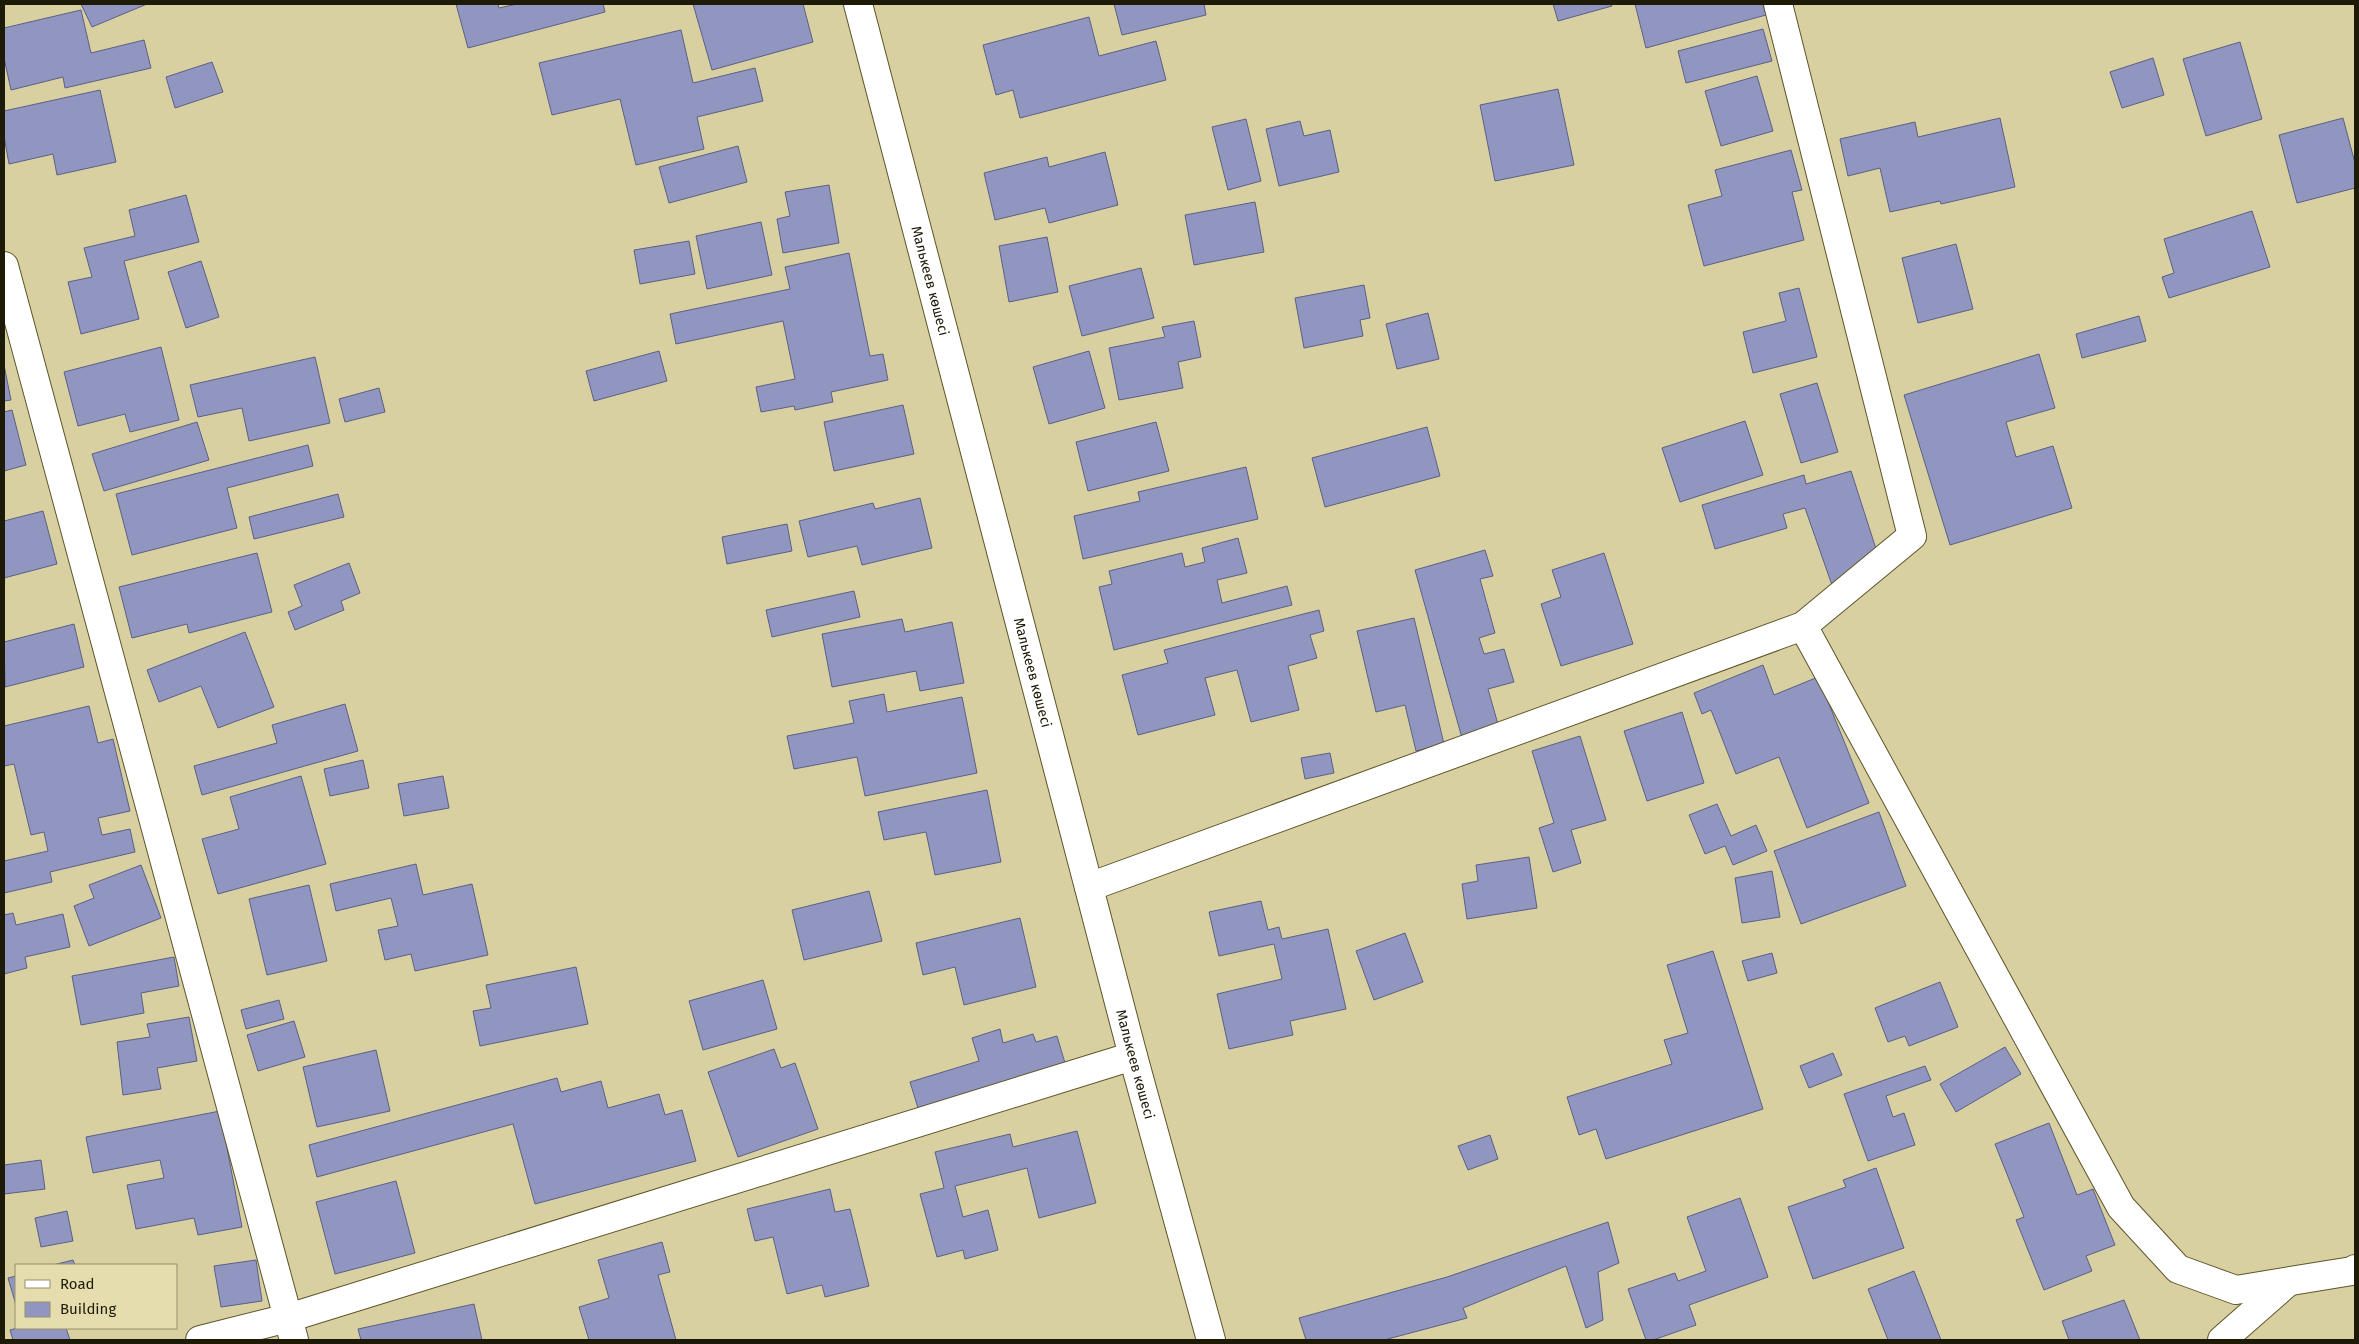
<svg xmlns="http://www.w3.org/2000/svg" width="2359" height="1344" font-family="'Fira Sans',sans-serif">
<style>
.building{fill:#9196c1;stroke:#5b5f86}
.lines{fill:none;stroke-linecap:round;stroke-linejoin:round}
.street-casing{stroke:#5d552a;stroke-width:30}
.primary-casing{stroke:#5d552a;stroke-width:30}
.street{stroke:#fff;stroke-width:28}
.primary{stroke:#fff;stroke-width:28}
.labels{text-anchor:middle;stroke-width:4;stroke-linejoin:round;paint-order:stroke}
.street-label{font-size:14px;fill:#1e1a08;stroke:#e5ddad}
</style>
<rect width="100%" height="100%" fill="#d8d0a1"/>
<g class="building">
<polygon points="81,4 147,4 92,27"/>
<polygon points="456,4 498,4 499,8 517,4 603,4 605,12 468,48"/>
<polygon points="693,4 803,4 813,42 712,70"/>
<polygon points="1114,4 1204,4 1206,15 1122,35"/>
<polygon points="1553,4 1611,4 1612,6 1558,21"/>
<polygon points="1635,4 1763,4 1766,15 1646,48"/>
<polygon points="81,10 91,53 144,40 151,68 65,88 63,77 11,90 4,58 4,28"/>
<polygon points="1089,17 1099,56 1156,41 1166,80 1020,118 1013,90 996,95 983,45"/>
<polygon points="1763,29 1772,61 1686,83 1678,51"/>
<polygon points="681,30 693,83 755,68 763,101 697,117 704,149 636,165 620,99 552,115 539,63"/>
<polygon points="2240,42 2262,119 2206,136 2183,59"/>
<polygon points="2153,58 2164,95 2122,108 2110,72"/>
<polygon points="212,62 223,92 175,108 166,77"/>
<polygon points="1757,76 1773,131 1721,146 1705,91"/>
<polygon points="1558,89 1574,165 1495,181 1480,105"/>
<polygon points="100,90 116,162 57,175 53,154 9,164 4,136 4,111"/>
<polygon points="2000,118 2015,187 1941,204 1940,201 1890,212 1880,168 1848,176 1840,139 1915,122 1918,137"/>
<polygon points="2343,118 2355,163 2355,188 2297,203 2279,135"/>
<polygon points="1246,119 1261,181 1228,190 1212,127"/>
<polygon points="1300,121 1304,136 1330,130 1339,172 1279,186 1266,129"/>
<polygon points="738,146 747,182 669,203 659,167"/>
<polygon points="1791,150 1802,190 1792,192 1804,240 1704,266 1688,205 1722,196 1715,170"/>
<polygon points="1105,152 1118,205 1049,223 1045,208 995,220 984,173 1047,157 1049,167"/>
<polygon points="829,185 839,243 783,253 777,219 790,216 785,192"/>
<polygon points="186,195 199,242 124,261 139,319 81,334 68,282 92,277 84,248 135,236 129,210"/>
<polygon points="1255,202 1264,252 1194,265 1185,215"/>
<polygon points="2252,211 2270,267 2169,298 2162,277 2174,273 2164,239"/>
<polygon points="761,222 772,275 707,289 696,236"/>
<polygon points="1047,237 1058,292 1009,302 999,246"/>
<polygon points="689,241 695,274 640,284 634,250"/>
<polygon points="1956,244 1973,309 1918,323 1902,258"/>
<polygon points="849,253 870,356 883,354 888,380 831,392 833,402 795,410 794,406 761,412 756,387 795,379 783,321 676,344 670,314 790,289 785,267"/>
<polygon points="201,261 219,317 186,328 168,272"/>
<polygon points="1141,268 1154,318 1082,336 1069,286"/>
<polygon points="1364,285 1370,318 1360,320 1363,336 1304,348 1295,298"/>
<polygon points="1799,288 1817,357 1753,373 1743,332 1786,321 1779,293"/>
<polygon points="1428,313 1439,359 1397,369 1386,324"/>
<polygon points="2139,316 2146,341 2082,358 2076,334"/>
<polygon points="1194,321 1201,357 1178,362 1183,388 1119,400 1109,348 1165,337 1162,327"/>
<polygon points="161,347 179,420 130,432 125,414 78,426 64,372"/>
<polygon points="659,351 667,381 594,401 586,371"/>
<polygon points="1089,351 1105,408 1049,424 1033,367"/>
<polygon points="2039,354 2055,408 2006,422 2016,457 2053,446 2072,508 1950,545 1904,395"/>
<polygon points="315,357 330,423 249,441 242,408 198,417 190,385"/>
<polygon points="4,365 11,400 4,401"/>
<polygon points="1817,383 1838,452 1801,463 1780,394"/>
<polygon points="379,388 385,412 345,422 339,399"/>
<polygon points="903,405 914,454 834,471 824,422"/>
<polygon points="12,410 26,465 4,471 4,412"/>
<polygon points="1745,421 1763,475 1680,502 1662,448"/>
<polygon points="197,422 209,460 104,491 92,454"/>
<polygon points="1156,422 1169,471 1088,491 1076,442"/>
<polygon points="1427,427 1440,476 1325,507 1312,458"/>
<polygon points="308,445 313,466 227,488 237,528 132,555 116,494"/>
<polygon points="1246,467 1258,519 1083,559 1074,516 1140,501 1138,492"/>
<polygon points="1851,471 1877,552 1833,588 1805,508 1783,514 1787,528 1715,549 1702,505 1804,475 1806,484"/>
<polygon points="338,494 344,517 254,539 249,517"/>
<polygon points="920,498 932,548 862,565 857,546 808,557 799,521 873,503 875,509"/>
<polygon points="43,511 57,564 4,578 4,521"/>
<polygon points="787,524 792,551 727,564 722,537"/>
<polygon points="1238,538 1247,573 1217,580 1222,603 1287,586 1292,605 1114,650 1099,587 1112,584 1109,571 1182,553 1185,567 1205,562 1202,548"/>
<polygon points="1485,550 1493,576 1480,579 1495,633 1479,638 1484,654 1504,649 1514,682 1488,689 1499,728 1462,738 1415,570"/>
<polygon points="257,553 272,612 189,633 187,624 132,638 119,587"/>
<polygon points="1604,553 1633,644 1561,666 1541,604 1561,597 1552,570"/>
<polygon points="349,563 360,593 341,601 344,610 295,630 288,612 302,606 294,585"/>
<polygon points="854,591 860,617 772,637 766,610"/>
<polygon points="1319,610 1324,631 1310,635 1317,658 1288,666 1299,710 1251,722 1237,670 1205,678 1215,715 1138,735 1122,675 1168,663 1164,650"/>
<polygon points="1414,618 1444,744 1416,751 1405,705 1376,712 1357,631"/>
<polygon points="902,619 905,632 952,622 964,683 920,691 916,671 832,687 822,634"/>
<polygon points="74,624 84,667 5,687 4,642"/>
<polygon points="245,632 274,707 218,728 201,686 159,702 147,670"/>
<polygon points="1763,665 1774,695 1818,677 1869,803 1807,828 1779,757 1736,774 1711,710 1702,714 1694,693"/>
<polygon points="884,694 887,712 962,697 977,773 865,796 857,757 794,769 787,736 854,723 849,701"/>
<polygon points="345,704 358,751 202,795 194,766 277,743 272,725"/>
<polygon points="89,706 98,743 113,739 130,811 98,818 102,835 130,829 135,852 50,872 52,882 4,893 4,861 48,851 44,832 31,835 14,764 4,766 4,726"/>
<polygon points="1682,712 1704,783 1647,801 1624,731"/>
<polygon points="1580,736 1606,820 1571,830 1581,863 1553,872 1539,828 1554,823 1532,751"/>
<polygon points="1330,753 1334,773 1305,779 1301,758"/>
<polygon points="363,760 369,788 330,796 324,769"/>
<polygon points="301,776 326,864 218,894 202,839 239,829 230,797"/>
<polygon points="443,776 449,808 404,816 398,784"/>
<polygon points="987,790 1001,862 935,875 926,832 884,840 878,812"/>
<polygon points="1717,804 1731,836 1756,825 1767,851 1733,865 1725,846 1705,854 1689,815"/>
<polygon points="1879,812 1906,886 1801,924 1774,851"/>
<polygon points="1529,857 1537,908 1467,919 1462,884 1478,881 1476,865"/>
<polygon points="416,864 423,895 472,884 488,955 415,971 411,954 385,960 378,930 398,926 391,898 336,911 330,884"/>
<polygon points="141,865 161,918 89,946 74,906 94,898 89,885"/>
<polygon points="1772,871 1780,917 1742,923 1735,878"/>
<polygon points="309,885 327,961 267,975 249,899"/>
<polygon points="869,891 882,941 804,960 792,910"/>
<polygon points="1261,901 1268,930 1279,927 1282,939 1328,929 1346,1009 1290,1021 1293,1035 1229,1049 1217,994 1282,979 1274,944 1219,956 1209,912"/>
<polygon points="13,913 16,925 63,914 70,947 25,957 27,968 4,974 4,915"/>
<polygon points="1020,918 1036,987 964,1005 955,967 923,975 916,943"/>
<polygon points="1405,933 1423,982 1374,1000 1356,951"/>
<polygon points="1713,951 1763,1109 1606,1159 1596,1129 1579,1135 1567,1097 1672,1064 1664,1040 1688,1033 1667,965"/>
<polygon points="1772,953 1777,973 1748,981 1742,961"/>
<polygon points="174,957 179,986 141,993 144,1013 81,1025 72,976"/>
<polygon points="576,967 588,1024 480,1046 473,1011 491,1008 486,985"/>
<polygon points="763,980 777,1029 703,1050 689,1001"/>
<polygon points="1940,982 1958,1027 1909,1046 1905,1036 1888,1042 1875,1008"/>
<polygon points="279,1000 284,1019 246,1029 241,1010"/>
<polygon points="189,1017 197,1061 157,1068 161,1089 123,1095 117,1042 150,1037 147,1024"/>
<polygon points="294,1021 305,1057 258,1071 247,1035"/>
<polygon points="1000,1029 1003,1043 1033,1034 1036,1042 1057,1036 1065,1063 918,1108 910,1082 979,1061 972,1038"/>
<polygon points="2005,1047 2021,1074 1956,1112 1940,1084"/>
<polygon points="774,1049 781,1068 795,1063 818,1129 738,1157 708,1072"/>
<polygon points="376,1050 390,1111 317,1127 303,1067"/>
<polygon points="1833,1053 1842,1075 1809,1088 1800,1066"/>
<polygon points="1925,1066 1931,1080 1886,1096 1893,1117 1904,1113 1915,1145 1868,1161 1844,1094"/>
<polygon points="557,1078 561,1092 601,1081 608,1108 659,1094 665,1115 682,1110 696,1161 535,1204 513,1124 317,1177 309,1145"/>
<polygon points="220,1111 242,1227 198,1235 194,1218 136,1229 127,1185 164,1178 160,1160 93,1173 86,1137"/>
<polygon points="2049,1123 2077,1195 2093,1189 2115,1245 2086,1256 2092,1271 2044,1290 2016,1220 2024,1217 1995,1144"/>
<polygon points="1077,1131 1096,1203 1039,1218 1027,1168 955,1186 963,1217 988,1210 998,1250 965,1259 963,1250 937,1257 920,1194 944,1188 935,1152 1010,1134 1013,1147"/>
<polygon points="1490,1135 1498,1159 1468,1170 1458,1146"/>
<polygon points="41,1160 45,1189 4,1194 4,1165"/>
<polygon points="1876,1168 1904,1248 1813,1279 1788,1207 1846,1187 1843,1180"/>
<polygon points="396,1181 415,1253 335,1274 316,1202"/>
<polygon points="830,1189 835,1212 850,1209 869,1286 825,1297 822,1285 787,1294 773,1237 755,1241 747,1209"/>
<polygon points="1740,1198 1768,1277 1689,1305 1696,1325 1653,1340 1646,1340 1628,1289 1675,1273 1678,1281 1706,1271 1687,1217"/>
<polygon points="67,1211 73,1241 41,1247 35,1218"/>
<polygon points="1608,1222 1619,1263 1598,1272 1603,1320 1586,1328 1566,1266 1463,1308 1467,1318 1384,1340 1306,1340 1299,1318 1447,1277"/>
<polygon points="662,1242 670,1272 658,1275 676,1340 589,1340 579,1307 609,1298 598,1260"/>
<polygon points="73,1260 75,1265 53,1265"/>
<polygon points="256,1260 262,1301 221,1307 214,1266"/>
<polygon points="1914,1271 1941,1340 1888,1340 1868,1289"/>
<polygon points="16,1276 16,1305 8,1278"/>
<polygon points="2124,1300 2140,1340 2069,1340 2062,1321"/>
<polygon points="474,1304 482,1340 361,1340 358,1329"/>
<polygon points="17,1328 66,1328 70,1340 13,1340 10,1330"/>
</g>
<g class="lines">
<defs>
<g id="street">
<polyline points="4,266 294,1340"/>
<polyline points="1803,626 2121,1207 2178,1269 2236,1290 2352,1271 2355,1269"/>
<polyline points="1089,887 1803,626 1912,536 1778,4"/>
<polyline points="200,1340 288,1318 1133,1056"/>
<polyline points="2222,1340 2288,1282"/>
</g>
<g id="primary">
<path id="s1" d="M858,4L1133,1056L1211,1340"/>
</g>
</defs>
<use href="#street" class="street-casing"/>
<use href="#primary" class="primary-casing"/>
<use href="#street" class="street"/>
<use href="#primary" class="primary"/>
</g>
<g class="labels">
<g class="street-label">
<text dy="5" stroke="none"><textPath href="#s1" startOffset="286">Малькеев көшесі</textPath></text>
<text dy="5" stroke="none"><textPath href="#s1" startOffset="691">Малькеев көшесі</textPath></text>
<text dy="5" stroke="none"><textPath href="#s1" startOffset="1096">Малькеев көшесі</textPath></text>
</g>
</g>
<rect width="2359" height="1344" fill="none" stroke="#1e1a08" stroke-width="10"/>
<rect x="15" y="1264" width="162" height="65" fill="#e5ddad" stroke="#958f6b"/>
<rect x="25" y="1280" width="25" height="8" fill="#ffffff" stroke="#958f6b"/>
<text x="60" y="1289" font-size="15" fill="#1e1a08">Road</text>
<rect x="25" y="1302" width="25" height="15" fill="#9196c1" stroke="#958f6b"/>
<text x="60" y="1314" font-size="15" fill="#1e1a08">Building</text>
</svg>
